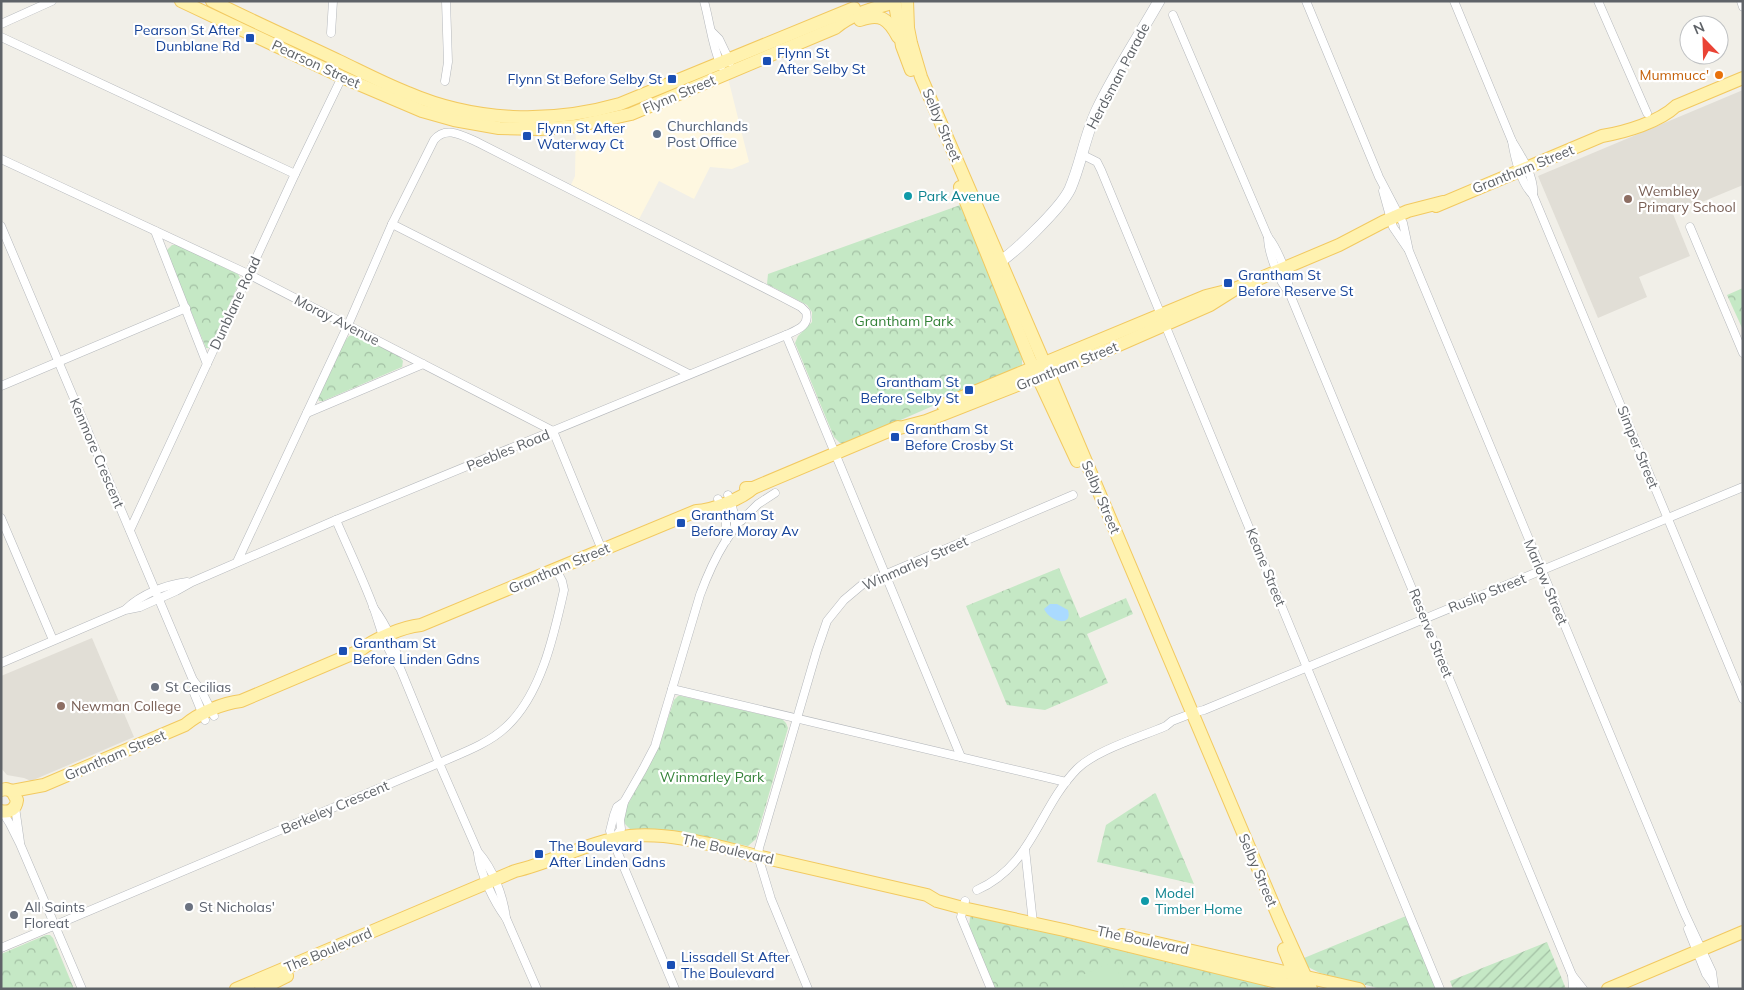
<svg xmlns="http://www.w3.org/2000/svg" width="1744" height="990" font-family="Mulish,sans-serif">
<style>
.commercial{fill:#fef7e0}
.education{fill:#e1ded6}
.park{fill:url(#park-crowns)}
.garden{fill:url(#garden-furrows)}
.pitch{fill:#c5e8c5}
.water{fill:#aadaff}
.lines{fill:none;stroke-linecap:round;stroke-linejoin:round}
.minor-casing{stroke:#b5b8bc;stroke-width:9}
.secondary-casing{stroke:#b6babf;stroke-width:12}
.primary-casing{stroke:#f2c960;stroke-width:14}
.minor{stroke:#fff;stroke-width:8}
.secondary{stroke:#fff;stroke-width:11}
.primary{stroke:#fff2af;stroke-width:12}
.transit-dot{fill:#1a4fb4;stroke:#fff;stroke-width:2}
.food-dot{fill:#e8710a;stroke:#fff;stroke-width:2}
.service-dot{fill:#5c6f8a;stroke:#fff;stroke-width:2}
.culture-dot{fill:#0f9aa8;stroke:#fff;stroke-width:2}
.education-dot{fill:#8d6e63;stroke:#fff;stroke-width:2}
.worship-dot{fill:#6b7280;stroke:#fff;stroke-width:2}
.labels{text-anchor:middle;stroke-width:4.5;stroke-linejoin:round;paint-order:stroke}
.transit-label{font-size:14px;fill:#164399;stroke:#fff;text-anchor:start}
.street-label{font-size:14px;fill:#5f6368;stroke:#fff}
.food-label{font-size:14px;fill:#c56008;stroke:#fff;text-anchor:end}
.service-label{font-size:14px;fill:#4e5e75;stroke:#fff;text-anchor:start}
.education-label{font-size:14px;fill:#785e54;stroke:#fff;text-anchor:start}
.culture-label{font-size:14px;fill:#0d838f;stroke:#fff;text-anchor:start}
.park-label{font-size:14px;fill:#348238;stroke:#fff}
.worship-label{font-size:14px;fill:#5b616d;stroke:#fff;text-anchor:start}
</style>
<defs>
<pattern id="park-crowns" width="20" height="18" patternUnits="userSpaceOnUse" patternTransform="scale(1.25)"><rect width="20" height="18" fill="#c5e8c5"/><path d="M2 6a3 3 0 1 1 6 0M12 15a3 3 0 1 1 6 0" fill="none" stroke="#a3c0a4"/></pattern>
<pattern id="garden-furrows" width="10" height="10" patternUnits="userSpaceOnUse" patternTransform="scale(1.25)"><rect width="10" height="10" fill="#c5e8c5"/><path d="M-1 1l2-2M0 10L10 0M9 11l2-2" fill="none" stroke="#a3c0a4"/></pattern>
</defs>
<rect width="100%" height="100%" fill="#f1efe8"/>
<polygon class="commercial" points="725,66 749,162 732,169 710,167 694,199 659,181 637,223 570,187 575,176 576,118 609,112 642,103"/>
<g class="education">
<polygon points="1743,90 1743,185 1673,214 1690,256 1639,277 1647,297 1598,318 1538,176"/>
<polygon points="92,638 134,737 31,781 24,778 7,775 1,768 1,676"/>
</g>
<g class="park">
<polygon points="963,204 1022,358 1022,367 848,443 840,443 834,437 795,343 798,336 812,322 812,312 807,305 767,284 768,274"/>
<polygon points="172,245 177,245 238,274 240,278 239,283 210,348 206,348 166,251"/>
<polygon points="1743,288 1743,330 1727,295"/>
<polygon points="355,334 399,356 403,361 402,367 323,401 319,401 318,398 345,341 349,336"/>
<polygon points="1059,568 1080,618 1126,598 1133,614 1087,634 1108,683 1045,710 1007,705 966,606"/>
<polygon points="678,696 681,696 782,719 786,723 788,728 756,839 748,846 683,833 653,829 630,829 623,822 625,810 659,746 674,700"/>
<polygon points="1155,793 1156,794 1194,884 1097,862 1106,825"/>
<polygon points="976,914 1269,985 1267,989 995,989 969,927 970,917"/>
<polygon points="1406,916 1436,989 1381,989 1320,973 1308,967 1304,958"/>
<polygon points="46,935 50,935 53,938 74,989 1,989 1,954"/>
</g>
<polygon class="garden" points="1547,942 1566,989 1453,989 1450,981"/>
<polygon class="pitch" points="1110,963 1115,964 1125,989 1050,989"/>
<path class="water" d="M1050,604H1057L1068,610C1073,628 1050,622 1044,609Z"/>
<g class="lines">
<defs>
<g id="minor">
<path d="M704,1C710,23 712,45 721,66"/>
<polyline points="1306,1 1379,177 1403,223 1409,251 1684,912 1712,972 1714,987"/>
<path d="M1454,1L1512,141C1521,156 1535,177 1533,195"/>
<polyline points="1598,1 1647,113"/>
<polyline points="1741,1 1743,7"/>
<path d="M1173,15L1268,237C1277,248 1290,278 1289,292"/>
<polyline points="1,24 52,1"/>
<polyline points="712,32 719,39 730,62"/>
<polyline points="331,33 333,1"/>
<polyline points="1,37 295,174"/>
<polyline points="445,81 448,62 446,1"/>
<path d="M1512,141C1515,159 1520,182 1533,195L1743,699"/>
<polyline points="1081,154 1097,162 1101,170 1440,989"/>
<polyline points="1,159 248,274 553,431 602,550"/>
<polyline points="1383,191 1393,227 1408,249"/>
<polyline points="392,224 689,374"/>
<polyline points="1,226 193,680 194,693 205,720"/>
<polyline points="1690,227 1743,353"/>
<polyline points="155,231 207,364"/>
<path d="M1268,237C1268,252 1279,282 1289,292L1572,975L1583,989"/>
<polyline points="786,335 961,757"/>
<polyline points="1,386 186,308"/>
<polyline points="307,413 423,364"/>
<polyline points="718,499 726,521 726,541"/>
<polyline points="1,518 53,640"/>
<path d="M336,520C348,548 362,577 373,606C382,631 383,644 399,667"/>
<polyline points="735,523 741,521 758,504 775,493"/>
<polyline points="130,530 295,174 342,77"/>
<path d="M373,607C387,626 396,645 400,668L439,763L478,852C493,869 503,895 506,918"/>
<path d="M126,609C142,594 165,585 187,582"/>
<path d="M1,663L125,610L140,607L176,591L192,582L336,520L786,335C797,330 810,326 806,312L801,307L780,296L477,142C463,136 446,125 434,140L392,224L348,325L237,562"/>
<polyline points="193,680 201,690 214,716"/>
<polyline points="672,689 1066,782"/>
<polyline points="1192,713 1204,710 1743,487"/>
<polyline points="15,807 20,842"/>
<polyline points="2,811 10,824 20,844 82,989"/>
<polyline points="614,839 621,829 620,820 624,802"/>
<polyline points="1025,849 1033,923"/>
<path d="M478,854C480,873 494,902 506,918L537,989"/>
<path d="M977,890C1033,865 1038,809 1077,769C1096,750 1141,737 1166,726L1172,721L1185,716"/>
<polyline points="965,901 961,917 991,989"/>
<polyline points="1688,929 1706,974 1713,984"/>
<path d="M1,948L439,763C462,753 488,744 506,727C541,695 554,635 564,590L562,581L556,569"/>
<polyline points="1572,975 1573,989"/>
<path d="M675,989L615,846L610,831L614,815L617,807L624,802L643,769L655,746L700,595C707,576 715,558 725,542C729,536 733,532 735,525C736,515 731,504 728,495"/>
<polyline points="808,989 771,899 758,856 759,848 817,650 827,621 844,600 863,584 1073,495"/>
</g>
<path id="secondary" d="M993,266C1011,257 1061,208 1070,189C1081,164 1085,135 1097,110C1114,74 1139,36 1159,1"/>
<g id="primary">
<path d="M181,1L342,77L422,111L454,120L499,128L540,129L576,126L631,114L835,28C852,14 871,9 892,3"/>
<path d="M212,1C254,22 297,41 339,61C362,72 385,84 408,93C475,122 550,124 620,104L854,8"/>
<polyline points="907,1 908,28 911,43 921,77 1049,374 1279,918 1311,989"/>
<polyline points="895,4 902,46 911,70"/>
<path d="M860,20C880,13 888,18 898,37"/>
<polyline points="960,187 1029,358 1077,461"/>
<path d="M1436,206L1602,136C1626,132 1659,122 1676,106L1743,78"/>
<polyline points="943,405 1206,296 1226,291"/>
<polyline points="892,430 926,421 1114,347 1210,305 1237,288 1339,245 1383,222 1408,211 1443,202"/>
<polyline points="746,488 753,488 898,427"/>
<path d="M1,790L6,789L12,791L17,800C16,809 10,813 1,811"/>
<path d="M12,791L44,785L185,725C199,713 223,703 241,701L359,651C374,639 402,627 421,625L696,511C711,511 743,498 753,488"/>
<polyline points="1122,935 1359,989"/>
<polyline points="1284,949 1300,989"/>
<path d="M236,989L515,871C554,862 589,841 630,836C673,832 716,846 757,856C813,869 870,882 927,895L937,901L963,908L1064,930L1306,989"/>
<polyline points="261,989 287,976"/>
<polyline points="1608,989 1743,932"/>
</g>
</defs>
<use href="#minor" class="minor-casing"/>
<use href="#secondary" class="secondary-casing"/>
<use href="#primary" class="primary-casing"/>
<use href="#minor" class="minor"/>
<use href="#secondary" class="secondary"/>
<use href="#primary" class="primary"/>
</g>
<g class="transit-dot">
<rect x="245" y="33" width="10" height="10" rx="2.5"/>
<rect x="762" y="56" width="10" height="10" rx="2.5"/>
<rect x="667" y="74" width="10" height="10" rx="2.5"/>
<rect x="522" y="131" width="10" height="10" rx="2.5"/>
<rect x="1223" y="278" width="10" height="10" rx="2.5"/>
<rect x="964" y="385" width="10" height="10" rx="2.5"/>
<rect x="890" y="432" width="10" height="10" rx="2.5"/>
<rect x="676" y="518" width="10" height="10" rx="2.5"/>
<rect x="338" y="646" width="10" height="10" rx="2.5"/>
<rect x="534" y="849" width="10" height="10" rx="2.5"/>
<rect x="666" y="960" width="10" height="10" rx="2.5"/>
</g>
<circle class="food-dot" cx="1719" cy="75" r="5"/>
<circle class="service-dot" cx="657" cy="134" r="5"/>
<g class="culture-dot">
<circle cx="908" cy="196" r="5"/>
<circle cx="1145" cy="901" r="5"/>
</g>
<g class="education-dot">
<circle cx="1628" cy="199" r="5"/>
<circle cx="61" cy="706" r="5"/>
</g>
<g class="worship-dot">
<circle cx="155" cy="687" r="5"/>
<circle cx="189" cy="907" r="5"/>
<circle cx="14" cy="915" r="5"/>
</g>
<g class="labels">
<g class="transit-label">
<text x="240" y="35" text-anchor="end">Pearson St After<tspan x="240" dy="16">Dunblane Rd</tspan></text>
<text x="777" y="58">Flynn St<tspan x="777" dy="16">After Selby St</tspan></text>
<text x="662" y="84" text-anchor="end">Flynn St Before Selby St</text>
<text x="537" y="133">Flynn St After<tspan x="537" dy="16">Waterway Ct</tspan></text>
<text x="1238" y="280">Grantham St<tspan x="1238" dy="16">Before Reserve St</tspan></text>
<text x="959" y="387" text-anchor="end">Grantham St<tspan x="959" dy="16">Before Selby St</tspan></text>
<text x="905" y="434">Grantham St<tspan x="905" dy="16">Before Crosby St</tspan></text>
<text x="691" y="520">Grantham St<tspan x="691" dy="16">Before Moray Av</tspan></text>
<text x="353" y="648">Grantham St<tspan x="353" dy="16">Before Linden Gdns</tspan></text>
<text x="549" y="851">The Boulevard<tspan x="549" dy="16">After Linden Gdns</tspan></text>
<text x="681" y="962">Lissadell St After<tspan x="681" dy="16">The Boulevard</tspan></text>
</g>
<g class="street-label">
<text transform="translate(316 64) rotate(25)" y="5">Pearson Street</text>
<text transform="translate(1118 76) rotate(-62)" y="5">Herdsman Parade</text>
<text transform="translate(679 94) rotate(-23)" y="5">Flynn Street</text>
<text transform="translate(942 125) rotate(67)" y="5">Selby Street</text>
<text transform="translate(1523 169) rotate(-22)" y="5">Grantham Street</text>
<text transform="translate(235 303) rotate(-65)" y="5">Dunblane Road</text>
<text transform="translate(337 320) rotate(27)" y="5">Moray Avenue</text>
<text transform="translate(1067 366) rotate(-22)" y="5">Grantham Street</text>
<text transform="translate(1638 447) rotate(68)" y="5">Simper Street</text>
<text transform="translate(508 450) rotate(-22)" y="5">Peebles Road</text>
<text transform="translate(97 453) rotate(67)" y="5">Kenmore Crescent</text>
<text transform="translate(1101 497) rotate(67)" y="5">Selby Street</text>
<text transform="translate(915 563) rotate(-24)" y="5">Winmarley Street</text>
<text transform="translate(1266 567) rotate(68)" y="5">Keane Street</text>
<text transform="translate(559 568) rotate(-23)" y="5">Grantham Street</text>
<text transform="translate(1546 582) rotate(67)" y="5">Marlow Street</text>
<text transform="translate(1487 593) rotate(-22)" y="5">Ruslip Street</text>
<text transform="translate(1431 633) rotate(68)" y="5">Reserve Street</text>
<text transform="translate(115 755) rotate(-23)" y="5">Grantham Street</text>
<text transform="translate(335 807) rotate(-23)" y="5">Berkeley Crescent</text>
<text transform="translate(728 849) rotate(13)" y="5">The Boulevard</text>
<text transform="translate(1258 870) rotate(67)" y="5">Selby Street</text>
<text transform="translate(1143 940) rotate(12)" y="5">The Boulevard</text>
<text transform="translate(328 950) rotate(-23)" y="5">The Boulevard</text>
</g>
<g class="food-label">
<text x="1709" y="80">Mummucc'</text>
</g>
<g class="service-label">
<text x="667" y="131">Churchlands<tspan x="667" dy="16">Post Office</tspan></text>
</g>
<g class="education-label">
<text x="1638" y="196">Wembley<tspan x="1638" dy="16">Primary School</tspan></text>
<text x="71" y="711">Newman College</text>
</g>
<g class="culture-label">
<text x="918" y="201">Park Avenue</text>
<text x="1155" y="898">Model<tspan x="1155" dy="16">Timber Home</tspan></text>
</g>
<g class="park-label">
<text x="904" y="326">Grantham Park</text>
<text x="712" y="782">Winmarley Park</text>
</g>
<g class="worship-label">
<text x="165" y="692">St Cecilias</text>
<text x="24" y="912">All Saints<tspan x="24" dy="16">Floreat</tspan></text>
<text x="199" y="912">St Nicholas'</text>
</g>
</g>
<rect width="1744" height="990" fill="none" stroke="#5f6368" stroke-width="5"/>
<g transform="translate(1704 40) rotate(337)"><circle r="24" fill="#ffffff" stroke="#bfc1c3"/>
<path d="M0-4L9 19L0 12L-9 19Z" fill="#ea4335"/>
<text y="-8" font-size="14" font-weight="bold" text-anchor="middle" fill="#5f6368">N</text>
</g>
</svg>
